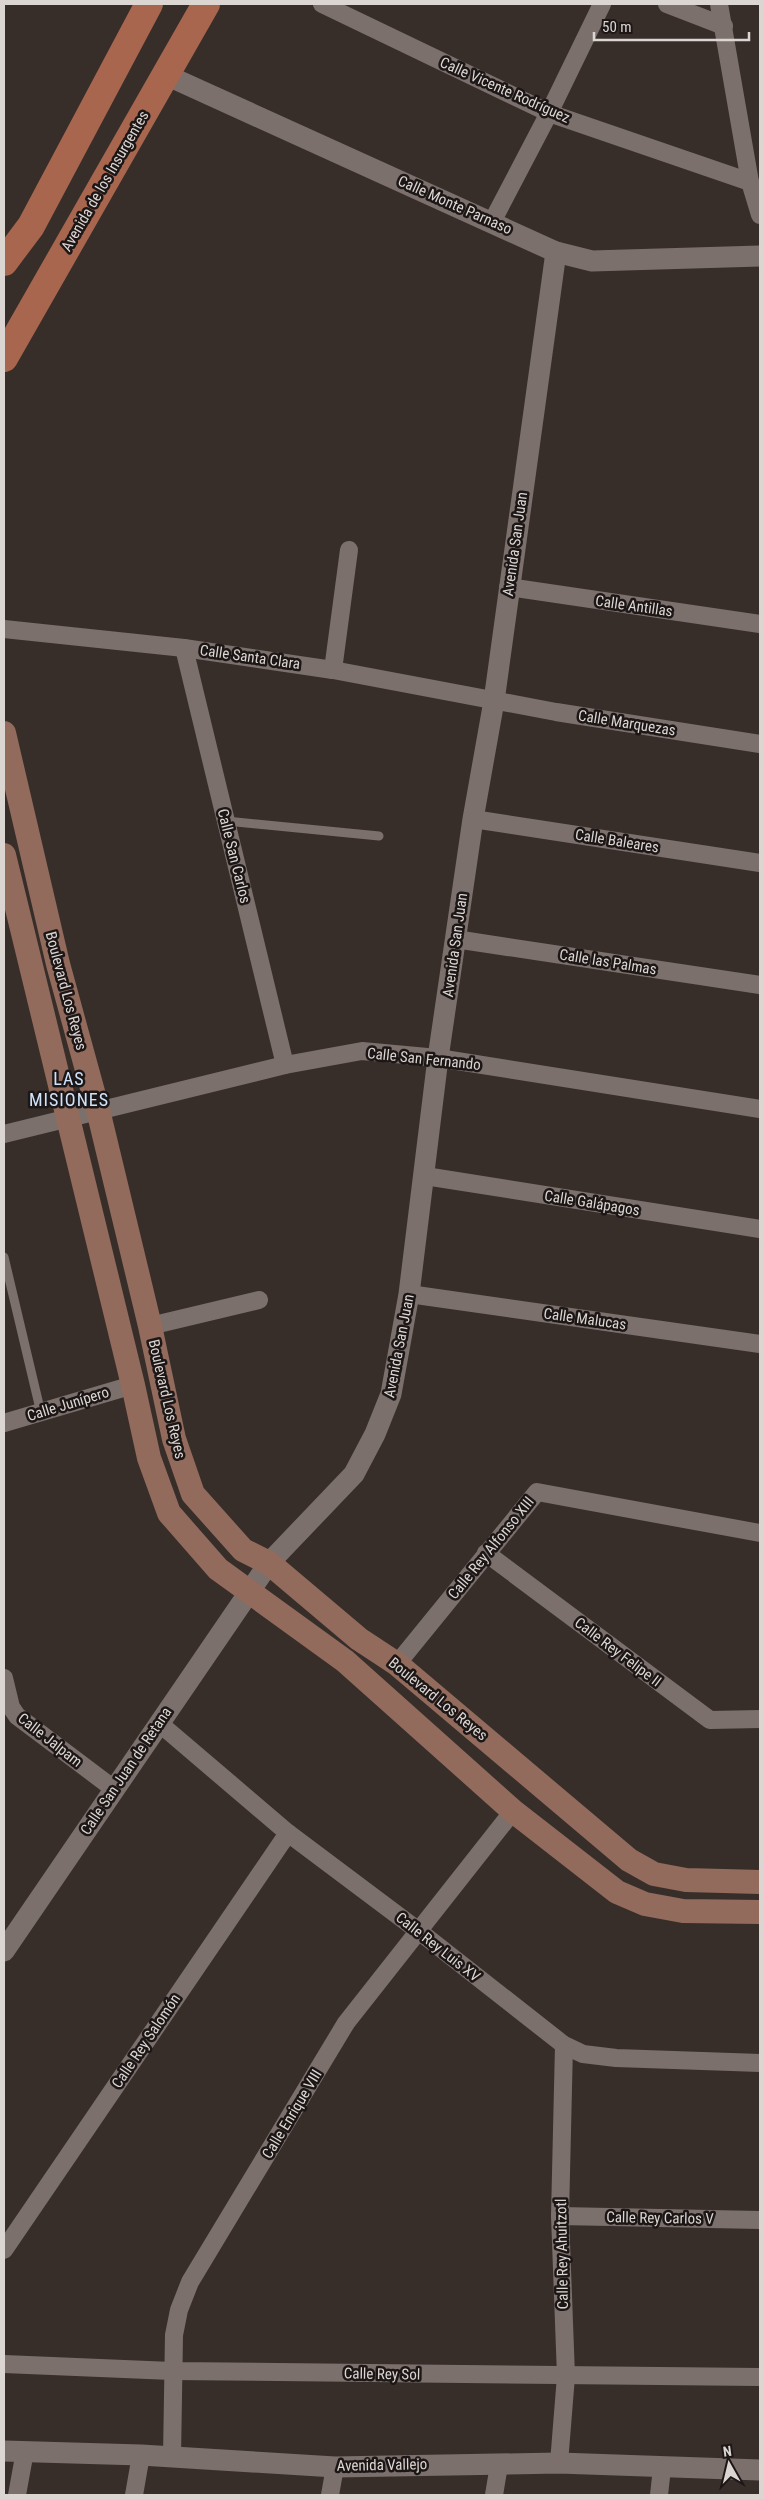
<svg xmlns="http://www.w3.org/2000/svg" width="764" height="2499" font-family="'Roboto Condensed',sans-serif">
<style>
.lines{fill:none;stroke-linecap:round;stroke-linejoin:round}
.service{stroke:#7c706c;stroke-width:9}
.minor{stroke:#7c706c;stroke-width:18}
.tertiary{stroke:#7c706c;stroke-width:21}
.secondary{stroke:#926b5d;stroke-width:24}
.primary{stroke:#a8664e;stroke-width:28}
.labels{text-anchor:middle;stroke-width:5;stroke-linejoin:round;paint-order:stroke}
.street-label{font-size:15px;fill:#dcd6d3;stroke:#1c1716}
.quarter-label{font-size:18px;letter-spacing:1px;fill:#cfe4fc;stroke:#1c1716}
</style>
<rect width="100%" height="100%" fill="#372e2a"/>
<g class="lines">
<g class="service">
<polyline points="226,821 379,836"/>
<polyline points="4,1257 41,1413"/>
</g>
<g class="minor">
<polyline points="322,4 549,113 750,182"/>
<polyline points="667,4 724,26"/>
<polyline points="719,4 750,182 760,215"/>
<polyline points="492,222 549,113 602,4"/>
<polyline points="508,587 760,624"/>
<polyline points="4,629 184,648 333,670 556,712 760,744"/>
<polyline points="184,648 285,1065"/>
<polyline points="333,670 349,550"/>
<polyline points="473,819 760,863"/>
<polyline points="455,939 760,985"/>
<polyline points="4,1134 285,1065 362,1051 438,1058 760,1109"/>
<polyline points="425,1176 760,1229"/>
<polyline points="409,1294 760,1344"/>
<polyline points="150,1326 259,1300"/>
<polyline points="4,1423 133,1385"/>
<polyline points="486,1553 710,1720 760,1719"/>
<polyline points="397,1664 537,1492 760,1533"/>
<polyline points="4,1678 11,1707 17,1716 114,1789"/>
<polyline points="159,1723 288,1833 420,1932 564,2045 583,2054 616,2058 760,2063"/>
<polyline points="560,2216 760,2220"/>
<polyline points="4,2250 288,1833"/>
<polyline points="4,2364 172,2371 760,2377"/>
<polyline points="172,2457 174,2335 179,2310 190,2282 346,2023 513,1811"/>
<polyline points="559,2463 566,2376 560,2216 564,2045"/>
<polyline points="17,2495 25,2451"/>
<polyline points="134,2495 141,2455"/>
<polyline points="330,2495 335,2467"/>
<polyline points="494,2495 499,2465"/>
<polyline points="659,2495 662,2468"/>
</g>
<g class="tertiary">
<polyline points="166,75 556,252 592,261 760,256"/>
<polyline points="4,1951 269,1563 354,1474 375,1434 391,1394 409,1294 438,1058 473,819 494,701 556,252"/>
<polyline points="4,2451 141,2455 335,2467 559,2463 760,2470"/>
</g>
<g class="secondary">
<polyline points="4,733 58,964 98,1110 150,1326 174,1439 193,1494 243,1550 269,1563 359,1639 397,1664 629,1860 654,1874 686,1880 760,1882"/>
<polyline points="4,855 133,1385 149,1458 169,1513 218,1569 345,1661 513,1811 617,1892 645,1904 683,1911 760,1912"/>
</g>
<g class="primary">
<polyline points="4,262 31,226 149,4"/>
<polyline points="4,358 206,4"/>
</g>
</g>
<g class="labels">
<g class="street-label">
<text transform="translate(505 90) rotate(24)" y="5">Calle Vicente Rodríguez</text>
<text transform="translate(105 181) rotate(-60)" y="5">Avenida de los Insurgentes</text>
<text transform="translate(455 205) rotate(24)" y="5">Calle Monte Parnaso</text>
<text transform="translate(515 544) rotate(-82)" y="5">Avenida San Juan</text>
<text transform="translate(634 606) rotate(8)" y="5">Calle Antillas</text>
<text transform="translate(250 657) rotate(8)" y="5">Calle Santa Clara</text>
<text transform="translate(627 723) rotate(9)" y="5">Calle Marquezas</text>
<text transform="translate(617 841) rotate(9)" y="5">Calle Baleares</text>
<text transform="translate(234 856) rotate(76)" y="5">Calle San Carlos</text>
<text transform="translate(455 945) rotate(-82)" y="5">Avenida San Juan</text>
<text transform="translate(608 962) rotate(9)" y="5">Calle las Palmas</text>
<text transform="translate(66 991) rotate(75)" y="5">Boulevard Los Reyes</text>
<text transform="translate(424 1059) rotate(6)" y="5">Calle San Fernando</text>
<text transform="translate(592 1203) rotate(9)" y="5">Calle Galápagos</text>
<text transform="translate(585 1319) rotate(8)" y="5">Calle Malucas</text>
<text transform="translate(399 1346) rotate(-79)" y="5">Avenida San Juan</text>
<text transform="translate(167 1399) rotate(77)" y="5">Boulevard Los Reyes</text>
<text transform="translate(68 1404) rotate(-17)" y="5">Calle Junípero</text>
<text transform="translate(491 1548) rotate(-51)" y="5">Calle Rey Alfonso XIII</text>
<text transform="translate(618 1652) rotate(37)" y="5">Calle Rey Felipe II</text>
<text transform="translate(438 1699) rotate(39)" y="5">Boulevard Los Reyes</text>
<text transform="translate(50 1740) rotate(38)" y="5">Calle Jalpam</text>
<text transform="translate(126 1771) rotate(-56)" y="5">Calle San Juan de Retana</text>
<text transform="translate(438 1947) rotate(38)" y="5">Calle Rey Luis XV</text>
<text transform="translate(146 2041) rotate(-56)" y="5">Calle Rey Salomón</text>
<text transform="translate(292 2114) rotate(-59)" y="5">Calle Enrique VIII</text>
<text transform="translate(660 2218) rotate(1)" y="5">Calle Rey Carlos V</text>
<text transform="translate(562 2254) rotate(-91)" y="5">Calle Rey Ahuitzotl</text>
<text transform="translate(382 2374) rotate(1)" y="5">Calle Rey Sol</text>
<text transform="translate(382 2465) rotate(-1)" y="5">Avenida Vallejo</text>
</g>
<g class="quarter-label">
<text x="69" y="1085">LAS<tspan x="69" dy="21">MISIONES</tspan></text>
</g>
</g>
<rect width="764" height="2499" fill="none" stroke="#dcd6d3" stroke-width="10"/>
<g transform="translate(729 2464) rotate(352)" stroke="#1c1716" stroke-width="4" paint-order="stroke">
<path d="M0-4L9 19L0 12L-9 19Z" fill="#dcd6d3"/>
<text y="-8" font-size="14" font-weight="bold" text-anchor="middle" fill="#dcd6d3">N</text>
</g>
<path d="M594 32v8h155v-8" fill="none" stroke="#dcd6d3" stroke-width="2.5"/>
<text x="602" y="32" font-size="15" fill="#dcd6d3" stroke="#1c1716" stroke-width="4" paint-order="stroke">50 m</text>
</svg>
